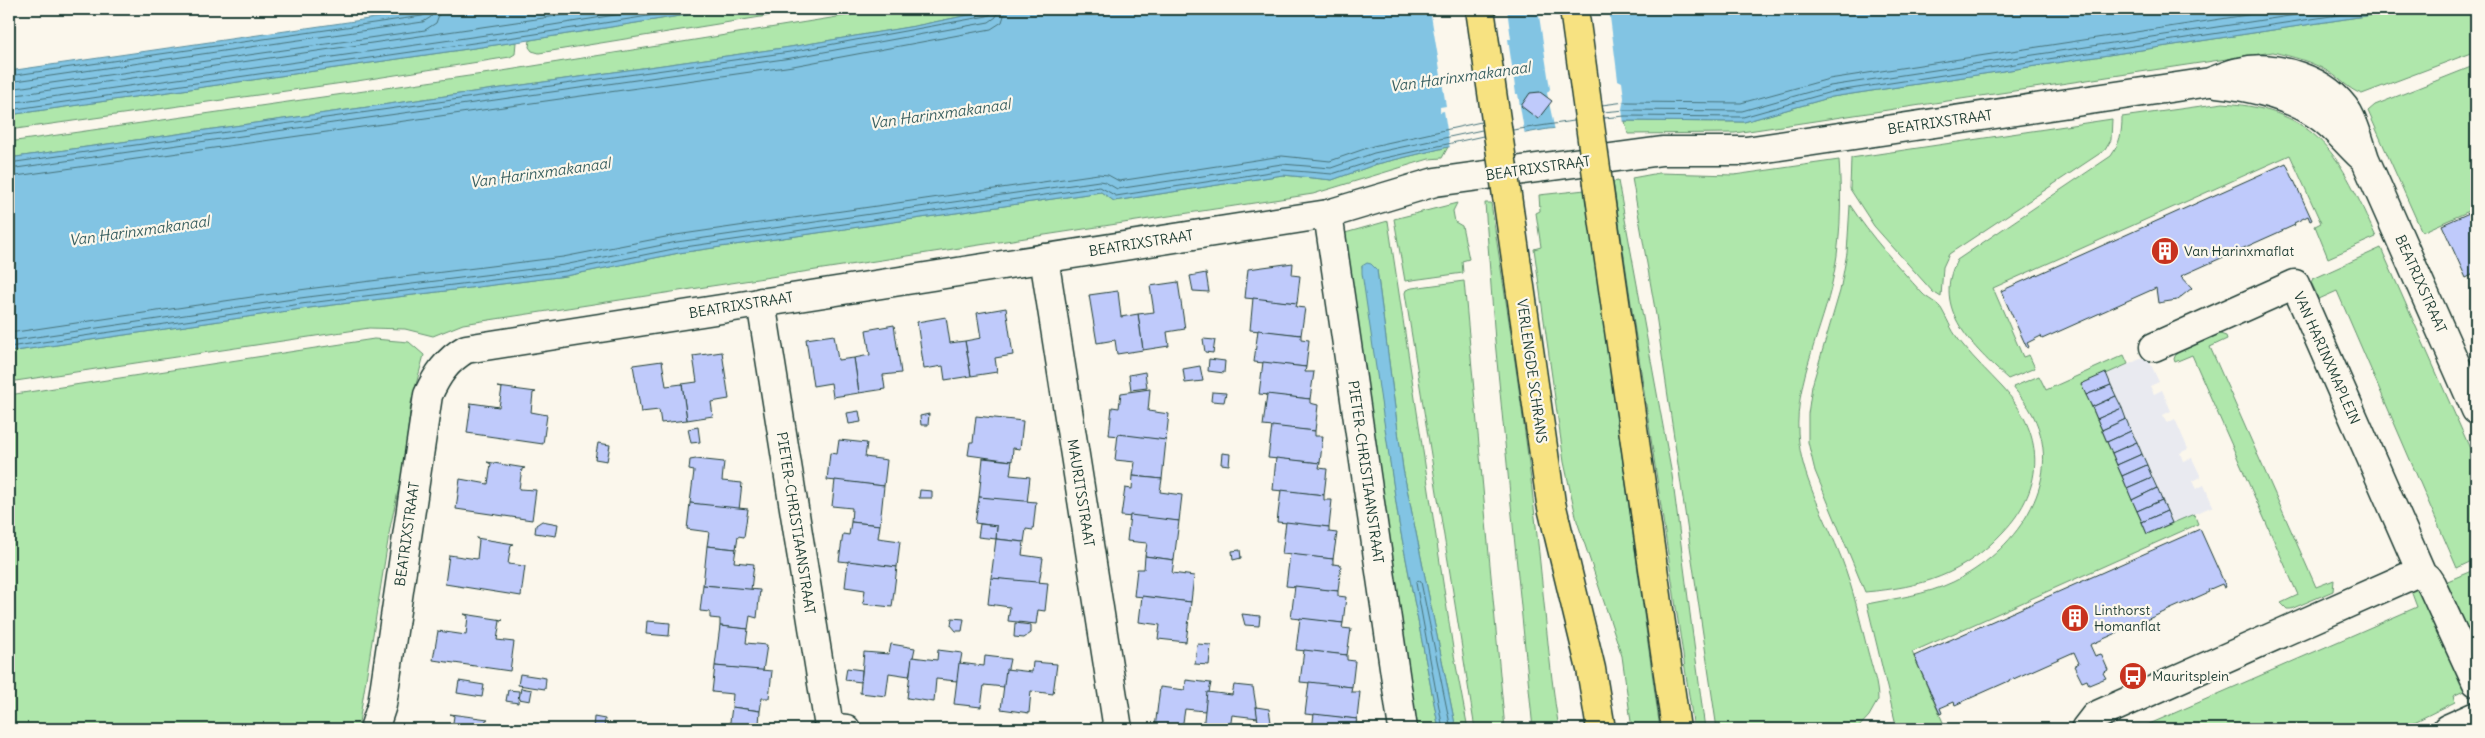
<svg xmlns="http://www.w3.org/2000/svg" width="2485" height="738" font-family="Delius,sans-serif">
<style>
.built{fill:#e9eaf0}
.green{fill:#afe7ab;stroke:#679270}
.water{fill:#82c4e3;stroke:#5a8e9d}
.pier{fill:#fbf7ec}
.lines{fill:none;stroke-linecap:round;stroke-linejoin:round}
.shore{stroke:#47737a;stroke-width:1}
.building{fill:#bfcafb;stroke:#1f3d34}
.minor-casing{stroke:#1f3d34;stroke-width:31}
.major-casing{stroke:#1f3d34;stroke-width:31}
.minor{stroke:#fbf7ec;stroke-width:28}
.major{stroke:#f7e281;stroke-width:28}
.major-bridge-casing{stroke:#1f3d34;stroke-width:31;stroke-linecap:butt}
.major-bridge{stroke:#f7e281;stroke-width:28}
.labels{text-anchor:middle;stroke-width:4.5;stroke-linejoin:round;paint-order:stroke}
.street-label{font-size:14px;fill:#1f3d34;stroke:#fbf7ec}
.poi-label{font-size:14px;fill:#1f3d34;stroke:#fbf7ec;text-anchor:start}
.water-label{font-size:15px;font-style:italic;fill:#385f60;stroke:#fbf7ec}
</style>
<rect width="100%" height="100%" fill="#fbf7ec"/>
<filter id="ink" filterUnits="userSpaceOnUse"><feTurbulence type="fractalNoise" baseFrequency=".02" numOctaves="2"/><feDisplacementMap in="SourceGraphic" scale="10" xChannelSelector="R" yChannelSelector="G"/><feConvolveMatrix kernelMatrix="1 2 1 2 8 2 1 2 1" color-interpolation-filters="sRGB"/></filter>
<g filter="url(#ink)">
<polygon class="built" points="2147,356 2159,382 2150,386 2154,394 2162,390 2171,411 2163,415 2167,423 2175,419 2188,449 2180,453 2183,461 2192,458 2201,477 2192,481 2196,489 2204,485 2213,506 2147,535 2082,385"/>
<g class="green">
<polygon points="723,9 810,9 539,53 532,51 529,47 530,40"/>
<polygon points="887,9 998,9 915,26 790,47 9,158 9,142 490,73"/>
<path d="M2411,9H2476V51L2362,94C2349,90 2341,79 2329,72C2311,61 2293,57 2273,52L1735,133L1628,134L1625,121L1744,122L1832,97Z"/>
<polygon points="516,42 515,54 510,57 357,81 9,130 9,115"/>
<polygon points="2476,65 2476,208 2422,232 2368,111 2375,105"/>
<path d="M2223,103C2320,110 2340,157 2376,237L2328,258L2315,226L2321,223L2290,155L1993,288L2023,357L2029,355L2035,368L2008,379C1974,348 1931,309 1957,260L2111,156C2120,143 2122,133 2122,117Z"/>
<polygon points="2112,119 2111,140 2105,150 1949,254 1943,267 1941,297 1933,292 1874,226 1850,189 1851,158"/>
<polygon points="1448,147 1442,158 1429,159 1313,194 463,324 433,336 405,329 369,328 9,382 9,352 301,309 566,276 679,253 1101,192 1114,201 1283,175 1332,180 1377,164"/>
<path d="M1839,160C1842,203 1841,245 1831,288C1819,338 1792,390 1799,443C1804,483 1827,521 1841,557C1853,588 1860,620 1868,652C1872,667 1878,684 1878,700L1869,716L1857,729H1717L1656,315L1632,178L1659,173L1734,175Z"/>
<polygon points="1618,181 1672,475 1705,729 1694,729 1613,182"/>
<polygon points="1585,190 1660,729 1632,729 1622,656 1577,521 1564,462 1534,249 1541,247 1536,213 1540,211 1539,195"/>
<polygon points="1457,203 1453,211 1455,222 1462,226 1469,259 1462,261 1463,273 1405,281 1394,219"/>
<path d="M1485,203H1491C1507,310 1525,418 1536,526C1544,594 1548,661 1559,729H1533L1495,341Z"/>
<path d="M1850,205C1871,237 1896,264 1922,293C1927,299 1939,303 1942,310C1950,324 1951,331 1963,345C1975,360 1989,373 2002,387C2044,432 2047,486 2003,532C1963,575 1923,587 1865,592L1815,471L1808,442V414L1812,386L1840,291L1847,253Z"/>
<polygon points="1388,221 1454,655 1468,729 1456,729 1403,469 1377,270 1362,266 1399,523 1439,729 1414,729 1345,233"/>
<polygon points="2381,248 2476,462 2476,559 2457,568 2337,291 2319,299 2311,282 2313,279"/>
<polygon points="1464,281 1505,729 1475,729 1405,293 1406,290 1412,288"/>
<polygon points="2217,333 2226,336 2227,339 2210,347 2316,587 2334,580 2333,591 2291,609 2287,609 2281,603 2298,595 2192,355 2175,362 2174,359 2177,351"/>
<polygon points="374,339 409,342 424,355 411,403 404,464 390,528 358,729 9,729 9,395"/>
<path d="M2124,355L2128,364L2082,385L2147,534L2194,514L2198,524L1912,652L1946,729H1897L1867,604C1896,598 1926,595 1953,582C2013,553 2067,483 2033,415C2028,405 2020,396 2013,387L2039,376L2046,390Z"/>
<polygon points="2476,569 2476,658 2443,583"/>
<polygon points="2410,588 2419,588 2466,690 2453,696 2455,702 2400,729 2138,729 2417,607"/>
</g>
<g class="water">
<polygon points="438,9 723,9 530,40 9,115 9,71"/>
<polygon points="998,9 2411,9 1832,97 1744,122 1625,121 1548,129 1448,147 1377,164 1332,180 1283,175 1114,201 1101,192 679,253 566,276 301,309 9,352 9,158 790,47 915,26"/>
<polygon points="1367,263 1371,264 1377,270 1403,469 1456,729 1439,729 1399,523 1362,273 1362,266"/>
</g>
<g class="pier">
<polygon points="1430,9 1507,9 1511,39 1508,39 1516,94 1518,94 1525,136 1450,149 1444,111 1440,112 1440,107 1446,106"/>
<polygon points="1538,9 1609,9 1618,80 1622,82 1624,98 1622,109 1624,124 1555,131 1547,93 1550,89"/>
</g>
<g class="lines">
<g class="shore">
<polyline points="9,76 422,16 426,14 427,9"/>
<polyline points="9,82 423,22 431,17 433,9"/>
<polyline points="9,89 425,30 436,23 441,9"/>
<polyline points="9,96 605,9"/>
<polyline points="9,103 528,29 652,9"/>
<polyline points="1602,105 1625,102 1741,103 1829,79 2286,9"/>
<polyline points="9,110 529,35 692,9"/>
<polyline points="1603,112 1625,110 1742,111 1830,86 2335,9"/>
<polyline points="1604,118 1625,116 1743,117 1831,92 2377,9"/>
<polyline points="1513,130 1574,121"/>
<polyline points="9,163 790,52 987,16 991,14 992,9"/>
<polyline points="9,169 791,58 989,22 996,17 998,9"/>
<polyline points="9,177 793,66 991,29 1002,22 1006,9"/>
<polyline points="9,333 299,290 563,257 676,235 1098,174 1108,175 1119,181 1282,156 1330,161 1373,146 1481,122"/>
<polyline points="9,341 300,298 564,265 677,242 1099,181 1105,182 1117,189 1282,164 1331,168 1374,153 1482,130"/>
<polyline points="9,347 301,304 565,271 678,248 1100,187 1116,196 1283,170 1332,174 1376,160 1483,136"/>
<polyline points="1443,729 1416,583 1418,580 1421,582 1451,729"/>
</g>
</g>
<g class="building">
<polygon points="1540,92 1552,101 1538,119 1521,106 1530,93"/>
<polygon points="2286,163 2312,220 2310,221 2308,216 2294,223 2295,225 2181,276 2192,288 2177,300 2158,303 2156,288 2042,339 2041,336 2027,343 2029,347 2027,348 2001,291"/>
<polygon points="2476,210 2476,273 2466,278 2442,225"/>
<polygon points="1293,263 1292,275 1300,276 1297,303 1245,298 1248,269"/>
<polygon points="1206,273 1209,292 1193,291 1190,276"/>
<polygon points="1178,282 1185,329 1167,332 1169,346 1143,350 1138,314 1154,312 1150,286"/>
<polygon points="1118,291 1121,317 1138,314 1143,350 1117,354 1115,340 1097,343 1089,295"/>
<polygon points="1253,298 1297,303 1296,307 1305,308 1301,335 1250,330"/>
<polygon points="1006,308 1013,355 995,358 997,372 971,376 965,341 981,338 977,313"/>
<polygon points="946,317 950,343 965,341 971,376 945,380 943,366 924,369 917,322"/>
<polygon points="894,325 901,373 883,375 885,389 859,393 854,358 870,355 866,330"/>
<polygon points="1258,330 1301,335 1301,339 1309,340 1306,367 1254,362"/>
<polygon points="834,335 838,360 854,358 859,393 833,397 831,383 813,386 806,339"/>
<polygon points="1203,339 1215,340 1213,353 1205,352"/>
<polygon points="722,352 729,399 711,402 713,416 687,420 682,384 697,382 693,356"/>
<polygon points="1209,359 1225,361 1224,373 1208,371"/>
<polygon points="662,361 666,386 682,384 687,420 661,423 659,410 641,412 633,365"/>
<polygon points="1263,362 1306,367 1305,372 1314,372 1310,399 1259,394"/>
<polygon points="1200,366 1203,381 1185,383 1183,369"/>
<polygon points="1145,372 1147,388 1131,390 1129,375"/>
<polygon points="2106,373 2111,385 2086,395 2081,384"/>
<polygon points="2111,385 2116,396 2092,407 2086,395"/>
<polygon points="498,387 536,392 533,393 531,412 547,415 543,444 467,433 471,403 499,407 502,388"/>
<polygon points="1150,389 1148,411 1169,414 1166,440 1109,435 1112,407 1119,408 1121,393"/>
<polygon points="1212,392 1226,393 1224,402 1211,401"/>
<polygon points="1267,394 1310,399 1310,403 1318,405 1315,431 1263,426"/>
<polygon points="2116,396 2122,408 2097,419 2092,407"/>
<polygon points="2122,408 2126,419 2102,430 2097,419"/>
<polygon points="859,411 861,422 849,424 847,413"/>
<polygon points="929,414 928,425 921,425 920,416"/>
<polygon points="976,416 1023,421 1020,449 1013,448 1012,461 968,455 970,442 973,442"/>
<polygon points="2126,419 2131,431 2107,442 2102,430"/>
<polygon points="1272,426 1315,431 1315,436 1323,436 1320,463 1268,458"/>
<polygon points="698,427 700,442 691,443 688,429"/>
<polygon points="2131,431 2137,442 2112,453 2107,442"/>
<polygon points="1118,434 1166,440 1162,479 1133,476 1135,462 1115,460"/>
<polygon points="839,440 867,443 865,457 887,460 884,486 827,480 830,453 837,454"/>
<polygon points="2137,442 2142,454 2117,465 2112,453"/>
<polygon points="598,443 610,445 607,461 595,459"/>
<polygon points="1222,453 1230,454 1229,465 1221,464"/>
<polygon points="2142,454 2147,465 2122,476 2117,465"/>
<polygon points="983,458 1012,461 1010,475 1030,477 1027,503 979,497"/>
<polygon points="1276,458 1320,463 1319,468 1327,469 1324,495 1273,490"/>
<polygon points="696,459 724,462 722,481 742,483 739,510 690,503 694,471 689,470 690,460"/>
<polygon points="487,462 525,468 522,469 519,489 536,490 532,520 456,509 460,479 488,484 491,464"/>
<polygon points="2147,465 2152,477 2127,488 2122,476"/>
<polygon points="1133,476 1162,479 1160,492 1182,495 1179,521 1121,516 1125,488 1132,489"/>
<polygon points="2152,477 2157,488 2132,500 2127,488"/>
<polygon points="835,480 884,486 880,525 851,522 852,508 832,506"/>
<polygon points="2157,488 2162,500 2137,511 2132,500"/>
<polygon points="920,490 932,491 932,498 919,498"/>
<polygon points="1281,490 1324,495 1324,500 1332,500 1329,527 1277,522"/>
<polygon points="979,497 1036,502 1033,530 1026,529 1024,542 996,539 997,526 975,523"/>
<polygon points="2162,500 2167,511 2142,522 2137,511"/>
<polygon points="690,503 748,509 744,537 738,536 736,549 707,546 709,532 687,529"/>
<polygon points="2167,511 2172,523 2147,534 2142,522"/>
<polygon points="1130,515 1179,521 1174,560 1145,556 1147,543 1127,541"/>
<polygon points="542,521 558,524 556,536 535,533 536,525"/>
<polygon points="851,522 880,525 878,538 900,541 897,567 839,561 843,534 849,535"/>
<polygon points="1286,522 1329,527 1329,532 1337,533 1333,559 1282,554"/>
<polygon points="980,524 997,526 996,539 978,537"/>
<polygon points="2200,529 2226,587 2224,588 2222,584 2208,590 2209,592 2090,645 2095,656 2101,654 2108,670 2103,673 2106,678 2089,685 2087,680 2082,682 2074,666 2079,663 2074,652 1955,705 1954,702 1940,708 1942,713 1940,714 1914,656"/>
<polygon points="476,538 514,544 511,545 508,564 525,566 521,596 445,584 449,555 477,559 479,540"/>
<polygon points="996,539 1024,542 1022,555 1043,558 1039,584 991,578"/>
<polygon points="707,546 736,549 734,562 754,564 751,590 703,585"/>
<polygon points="1240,550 1241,558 1233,560 1232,551"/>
<polygon points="1290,554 1333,559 1333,564 1341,565 1338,591 1286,586"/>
<polygon points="1145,556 1174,560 1172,573 1194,576 1191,602 1134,596 1137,569 1144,569"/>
<polygon points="848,561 897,567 892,607 863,604 865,590 845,587"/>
<polygon points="991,578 1048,583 1045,611 1038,610 1036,624 1008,621 1010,607 988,604"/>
<polygon points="703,585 760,590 757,618 750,616 748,629 720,626 720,619 710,618 710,612 700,611"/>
<polygon points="1295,586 1338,591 1338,596 1346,597 1343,623 1291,618"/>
<polygon points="1142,596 1191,602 1186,642 1158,639 1160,625 1139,622"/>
<polygon points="464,614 503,620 500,621 497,640 514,642 510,671 433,660 438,631 466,635 468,616"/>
<polygon points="1242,614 1260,616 1259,626 1245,625"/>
<polygon points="952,618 964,619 962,631 956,631 951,625"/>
<polygon points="1300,618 1343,623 1342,628 1351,629 1347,655 1296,650"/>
<polygon points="647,621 670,623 669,636 646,634"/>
<polygon points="1015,623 1031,625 1031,633 1024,638 1014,637"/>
<polygon points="720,626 748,629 746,643 767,645 763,671 715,666"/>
<polygon points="891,644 915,648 909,676 889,673 886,696 860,693 864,652 889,654"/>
<polygon points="1197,644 1211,645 1209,665 1195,664"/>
<polygon points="938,650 962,653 957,681 936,679 934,702 907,698 912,657 937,660"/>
<polygon points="1304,650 1347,655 1347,660 1355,661 1352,687 1300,682"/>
<polygon points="985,656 1010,659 1004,687 984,685 981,707 954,704 959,663 984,666"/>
<polygon points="1033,662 1057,664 1053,694 1031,691 1029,713 1001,709 1006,669 1032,672"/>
<polygon points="715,666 772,671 769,698 762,698 760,711 732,707 733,694 712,692"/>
<polygon points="847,668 862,670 861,682 845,680"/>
<polygon points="520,674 546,678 545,689 518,685"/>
<polygon points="1186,680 1211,683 1205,711 1185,709 1182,729 1155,728 1160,687 1185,690"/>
<polygon points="459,681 484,685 482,697 457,693"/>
<polygon points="1309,682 1352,687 1351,692 1360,692 1357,719 1305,714"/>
<polygon points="1234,685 1253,687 1258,718 1232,715 1230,729 1203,729 1207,692 1232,695"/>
<polygon points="521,688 532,690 530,701 519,699"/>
<polygon points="508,690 519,691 518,703 506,701"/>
<polygon points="732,707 760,711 759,724 779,726 779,729 729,729"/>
<polygon points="1256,707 1269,709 1272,729 1259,729"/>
<polygon points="450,714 488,719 486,720 484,729 452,729 454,716"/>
<polygon points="1314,714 1357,719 1356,723 1364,724 1364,729 1312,729"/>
<polygon points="594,717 605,719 604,729 593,729"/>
</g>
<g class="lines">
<defs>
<g id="minor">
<path d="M2217,83C2252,87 2289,95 2319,116C2335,127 2347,143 2361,156"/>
<polyline points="1328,214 1403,729"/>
<polyline points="1044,258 1118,729"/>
<polyline points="761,302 829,727 846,729"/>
<polyline points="2154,347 2295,284 2422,574 2427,578 2431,584 2476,682"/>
<path d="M374,729L382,705L428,395C437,375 447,360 466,349L1328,214L1435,182L1662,151H1746L2210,82C2219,79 2229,74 2239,72C2275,63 2327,79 2348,113C2356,127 2360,144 2365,159L2476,410"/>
<polyline points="2085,729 2095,716 2414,574 2422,574"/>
<polyline points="2447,729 2476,716"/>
</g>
<g id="major">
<polyline points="1598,183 1676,729"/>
<polyline points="1507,196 1551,503 1591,669 1601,729"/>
</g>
</defs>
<use href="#minor" class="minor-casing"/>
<use href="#major" class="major-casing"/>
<use href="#minor" class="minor"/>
<use href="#major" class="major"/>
<defs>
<g id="major-bridge">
<polyline points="1480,9 1507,196"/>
<polyline points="1574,9 1598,183"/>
</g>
</defs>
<use href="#major-bridge" class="major-bridge-casing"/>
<use href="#major-bridge" class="major-bridge"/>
</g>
</g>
<defs>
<symbol id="building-disc" viewBox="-11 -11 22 22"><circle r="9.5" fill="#c8321e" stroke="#fbf7ec"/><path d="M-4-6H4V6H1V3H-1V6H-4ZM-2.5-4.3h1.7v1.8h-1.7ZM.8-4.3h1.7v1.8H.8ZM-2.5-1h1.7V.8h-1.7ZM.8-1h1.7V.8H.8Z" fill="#fff"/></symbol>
<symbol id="bus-disc" viewBox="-11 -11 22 22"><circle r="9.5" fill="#c8321e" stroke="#fbf7ec"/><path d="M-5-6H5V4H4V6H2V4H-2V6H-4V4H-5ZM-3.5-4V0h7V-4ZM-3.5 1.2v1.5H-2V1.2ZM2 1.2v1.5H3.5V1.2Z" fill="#fff"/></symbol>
</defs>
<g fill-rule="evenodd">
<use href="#building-disc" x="2149" y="235" width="32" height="32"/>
<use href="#building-disc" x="2059" y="602" width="32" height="32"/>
<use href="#bus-disc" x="2117" y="660" width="32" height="32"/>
</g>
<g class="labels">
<g class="street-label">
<text transform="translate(1940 122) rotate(-8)" y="5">BEATRIXSTRAAT</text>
<text transform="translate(1538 168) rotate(-8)" y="5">BEATRIXSTRAAT</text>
<text transform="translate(1141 243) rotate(-9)" y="5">BEATRIXSTRAAT</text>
<text transform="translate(2421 284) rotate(66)" y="5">BEATRIXSTRAAT</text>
<text transform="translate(741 305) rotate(-9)" y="5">BEATRIXSTRAAT</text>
<text transform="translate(2327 358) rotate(66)" y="5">VAN HARINXMAPLEIN</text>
<text transform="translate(1532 371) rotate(82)" y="5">VERLENGDE SCHRANS</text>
<text transform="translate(1366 472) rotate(82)" y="5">PIETER-CHRISTIAANSTRAAT</text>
<text transform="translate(1081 493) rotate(81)" y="5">MAURITSSTRAAT</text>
<text transform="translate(796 523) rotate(81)" y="5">PIETER-CHRISTIAANSTRAAT</text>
<text transform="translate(407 534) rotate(-82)" y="5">BEATRIXSTRAAT</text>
</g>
<g class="poi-label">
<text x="2184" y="256">Van Harinxmaflat</text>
<text x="2094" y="615">Linthorst<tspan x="2094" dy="16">Homanflat</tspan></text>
<text x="2152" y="681">Mauritsplein</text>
</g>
<g class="water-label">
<text transform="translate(1460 77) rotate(-8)" y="5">Van Harinxmakanaal</text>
<text transform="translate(940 114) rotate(-8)" y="5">Van Harinxmakanaal</text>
<text transform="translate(540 173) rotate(-8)" y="5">Van Harinxmakanaal</text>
<text transform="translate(139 231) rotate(-8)" y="5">Van Harinxmakanaal</text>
</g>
</g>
<rect width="2485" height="738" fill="none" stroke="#fbf7ec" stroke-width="30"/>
<rect x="15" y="15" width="2455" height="708" fill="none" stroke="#1f3d34" stroke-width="2" filter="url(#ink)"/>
</svg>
